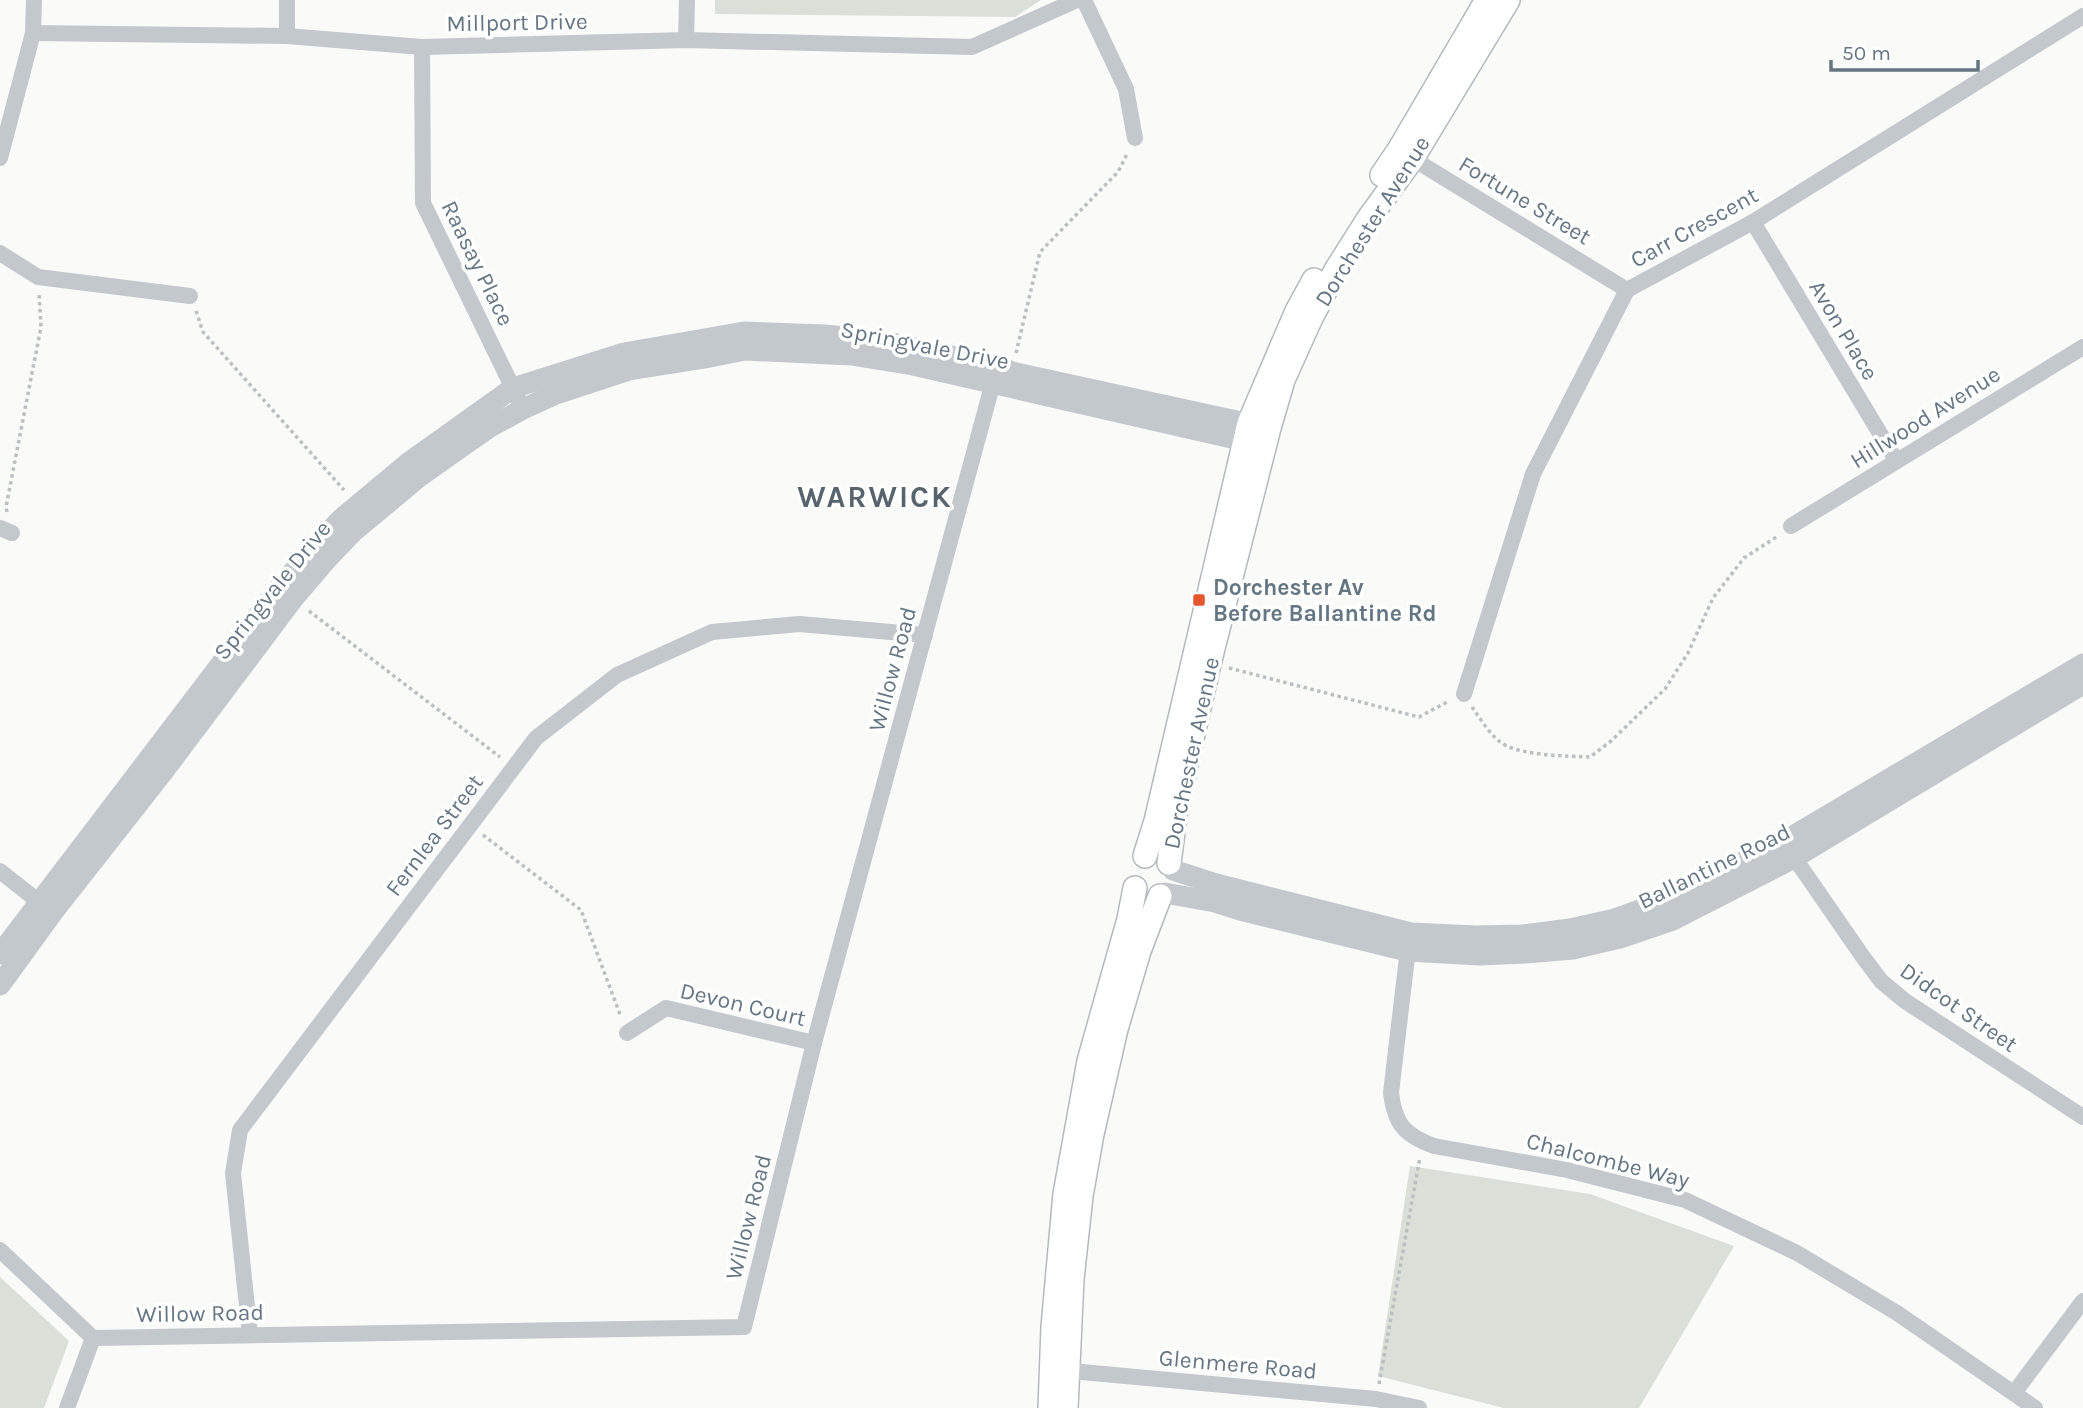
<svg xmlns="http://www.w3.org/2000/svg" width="2083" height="1408" font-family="Karla,sans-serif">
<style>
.green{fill:#dadfd7}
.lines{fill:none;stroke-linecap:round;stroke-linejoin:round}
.secondary-casing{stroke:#b3babf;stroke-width:26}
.path{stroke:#bbbfc2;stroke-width:3.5;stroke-dasharray:3.5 3.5;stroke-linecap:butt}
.minor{stroke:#c3c8cc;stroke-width:16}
.tertiary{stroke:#c3c8cc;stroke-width:21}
.secondary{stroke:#fff;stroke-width:23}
.poi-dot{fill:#e4572e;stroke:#fff;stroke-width:2.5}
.labels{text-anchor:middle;stroke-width:7;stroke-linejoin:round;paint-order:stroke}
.street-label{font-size:23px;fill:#657683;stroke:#fff}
.poi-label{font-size:23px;font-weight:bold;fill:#657683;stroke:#fff;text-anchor:start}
.district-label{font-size:30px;font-weight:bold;letter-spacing:2px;fill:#57646e;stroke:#fff}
</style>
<rect width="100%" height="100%" fill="#fafaf8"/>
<g class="green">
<polygon points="715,0 1041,0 1015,17 715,14"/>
<polygon points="1410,1166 1590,1194 1734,1246 1639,1408 1504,1408 1378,1376"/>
<polygon points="0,1277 69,1341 44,1408 0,1408"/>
</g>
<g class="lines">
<defs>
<g id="secondary">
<polyline points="1382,175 1399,150 1487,0"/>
<polyline points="1145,856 1156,821 1249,423 1297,311 1314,280"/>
<polyline points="1169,863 1176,809 1209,664 1269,428 1283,380 1310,320 1336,270 1369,218 1412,159 1508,0"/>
<polyline points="1050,1408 1053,1327 1065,1194 1089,1061 1129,919 1135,888"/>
<polyline points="1066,1408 1072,1279 1081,1196 1092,1134 1116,1029 1139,951 1160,896"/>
</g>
</defs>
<use href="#secondary" class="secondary-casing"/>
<g class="path">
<polyline points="196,311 203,332 344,490"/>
<polyline points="1016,353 1040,252 1118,172 1128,152"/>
<polyline points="7,512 6,507 41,327 39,293"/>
<polyline points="309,611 500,757"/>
<polyline points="1229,668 1419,717 1449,701"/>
<path d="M1472,707C1480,718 1488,732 1499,741C1516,756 1567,756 1590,757L1611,741L1665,689L1688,653L1713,598L1744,558L1778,536"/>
<polyline points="483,835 581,910 621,1017"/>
<polyline points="1379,1384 1420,1157"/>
</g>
<g class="minor">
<polyline points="1084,0 1126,89 1135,138"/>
<polyline points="33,33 287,36 422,47 686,40 972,47 1077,0"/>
<polyline points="287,36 287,0"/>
<polyline points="686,40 687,0"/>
<polyline points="422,47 423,203 523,409"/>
<polyline points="1405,154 1627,290"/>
<polyline points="0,158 33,33 34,0"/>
<polyline points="1753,222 1896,460"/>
<polyline points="0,253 38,277 190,296"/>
<polyline points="1791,526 2083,347"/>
<polyline points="0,528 12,533"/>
<polyline points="1464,694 1533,474 1627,290 1753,222 2083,16"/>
<polyline points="1789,850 1863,957 1881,981 1905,1001 2083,1117"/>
<polyline points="0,871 48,909"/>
<path d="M1409,940L1391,1093C1395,1124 1404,1135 1434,1146L1567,1170L1685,1200L1797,1253L1897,1313L2035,1408"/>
<polyline points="627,1033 666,1008 814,1043"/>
<polyline points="0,1250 93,1338 744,1327 814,1043 995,375"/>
<polyline points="250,1335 233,1173 240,1130 536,738 617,675 712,632 799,624 925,635"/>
<polyline points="1060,1370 1376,1399 1419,1408"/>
<polyline points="2014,1393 2083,1301"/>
<polyline points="67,1408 93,1338"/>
</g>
<g class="tertiary">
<polyline points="1173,870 1216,884 1411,933 1476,936 1522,935 1570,929 1615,919 1665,901 1783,842 2083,664"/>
<polyline points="1165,893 1215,902 1240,910 1407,951 1480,955 1526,953 1573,949 1620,938 1673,920 1794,858 2083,684"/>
<polyline points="0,954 279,588 315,546 341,519 408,463 513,388 624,353 744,332 824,335 878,340 997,366 1012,372 1264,427"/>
<polyline points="0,985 53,912 163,772 293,599 328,558 353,532 419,477 490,427 523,409 556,394 629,370 705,358 745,350 851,355 913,365 1262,445"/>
</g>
<use href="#secondary" class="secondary"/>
</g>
<rect class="poi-dot" x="1192" y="593" width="14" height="14" rx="3.5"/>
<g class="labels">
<g class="street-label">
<text transform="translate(517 22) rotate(-1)" y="8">Millport Drive</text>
<text transform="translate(1525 200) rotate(31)" y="8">Fortune Street</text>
<text transform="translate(1372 221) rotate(-58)" y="8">Dorchester Avenue</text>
<text transform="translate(1694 227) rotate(-29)" y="8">Carr Crescent</text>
<text transform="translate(478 263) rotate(64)" y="8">Raasay Place</text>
<text transform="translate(1844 330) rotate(59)" y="8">Avon Place</text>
<text transform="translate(925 345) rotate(11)" y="8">Springvale Drive</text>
<text transform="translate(1925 417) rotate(-32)" y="8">Hillwood Avenue</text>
<text transform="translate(272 590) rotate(-51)" y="8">Springvale Drive</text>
<text transform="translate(892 669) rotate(-75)" y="8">Willow Road</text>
<text transform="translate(1191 753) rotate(-78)" y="8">Dorchester Avenue</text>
<text transform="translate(434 835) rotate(-53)" y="8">Fernlea Street</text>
<text transform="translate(1714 866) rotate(-26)" y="8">Ballantine Road</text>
<text transform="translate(743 1004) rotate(13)" y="8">Devon Court</text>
<text transform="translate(1959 1007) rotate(35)" y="8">Didcot Street</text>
<text transform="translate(1608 1160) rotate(14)" y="8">Chalcombe Way</text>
<text transform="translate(748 1217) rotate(-76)" y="8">Willow Road</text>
<text transform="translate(200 1313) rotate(-1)" y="8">Willow Road</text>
<text transform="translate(1238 1364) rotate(5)" y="8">Glenmere Road</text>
</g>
<g class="poi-label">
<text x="1213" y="595">Dorchester Av<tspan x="1213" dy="26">Before Ballantine Rd</tspan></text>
</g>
<g class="district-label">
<text x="875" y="507">WARWICK</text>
</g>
</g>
<path d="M1831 60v10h147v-10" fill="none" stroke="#657683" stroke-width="3.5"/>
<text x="1842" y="60" font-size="21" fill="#657683" stroke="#ffffff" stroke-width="5" paint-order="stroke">50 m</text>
</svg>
